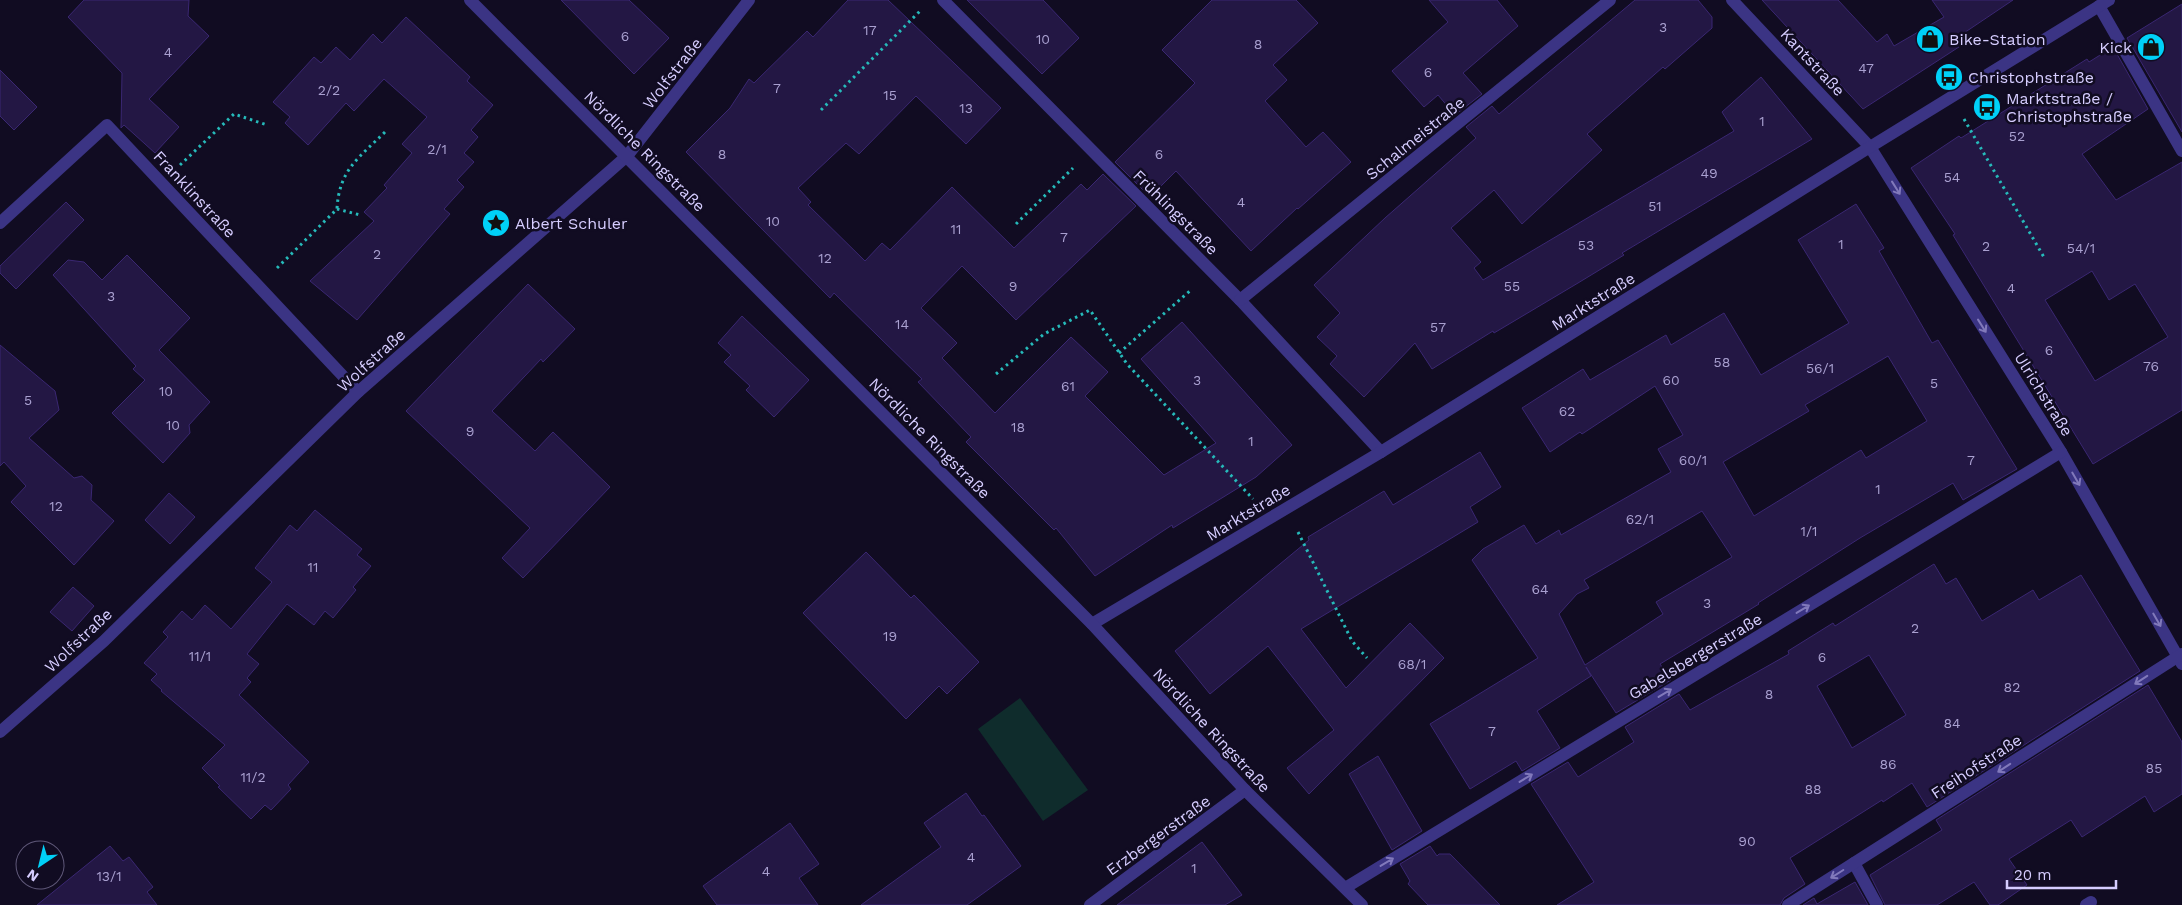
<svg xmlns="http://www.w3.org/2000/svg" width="2182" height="905" font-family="'Work Sans',sans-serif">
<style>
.green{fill:#0f2c2c}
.building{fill:#231744;stroke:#3a2772;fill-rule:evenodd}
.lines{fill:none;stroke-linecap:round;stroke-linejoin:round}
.path{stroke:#26baba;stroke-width:3;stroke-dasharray:2.5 4;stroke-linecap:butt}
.service{stroke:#3b3484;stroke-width:12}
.minor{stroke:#3b3484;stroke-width:12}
.tertiary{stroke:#3b3484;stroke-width:12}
.oneway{stroke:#8179bb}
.labels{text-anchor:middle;stroke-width:5;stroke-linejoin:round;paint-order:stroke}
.number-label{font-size:14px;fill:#a9a0d0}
.poi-label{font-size:16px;fill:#d6cdff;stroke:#110c22;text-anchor:start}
.street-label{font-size:16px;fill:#d6cdff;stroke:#110c22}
</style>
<rect width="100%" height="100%" fill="#110c22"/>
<polygon class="green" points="1020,698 1088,790 1043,821 978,729"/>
<g class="building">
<polygon points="84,0 189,0 188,16 209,36 149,99 179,127 155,153 124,125 121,128 122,73 68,17"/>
<polygon points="561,0 629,0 669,38 634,74"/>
<polygon points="848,0 888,0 1001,108 966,144 916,96 859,154 846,143 798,188 811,202 808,205 865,261 882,243 890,250 952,187 1014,248 1081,184 1087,190 1103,174 1136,206 1016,320 962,266 921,308 957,343 942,358 995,413 1071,337 1108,372 1085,396 1164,475 1216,443 1141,359 1182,322 1292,445 1256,477 1173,528 1172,525 1095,576 1056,528 1054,530 966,442 971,437 918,382 922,379 834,293 830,298 686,152 730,108 749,79 754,83 807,31 813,37"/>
<polygon points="967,0 1043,0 1079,38 1042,74"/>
<polygon points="1212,0 1296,0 1318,23 1273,65 1287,80 1265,101 1306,147 1323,132 1351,162 1298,209 1297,208 1251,251 1176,171 1159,188 1157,186 1148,195 1115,162 1195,83 1162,50"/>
<polygon points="1429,0 1497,0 1518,26 1463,73 1482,94 1455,115 1438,95 1424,107 1392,71 1448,22"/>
<polygon points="1635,0 1698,0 1712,17 1712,28 1665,69 1663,67 1587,134 1602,150 1522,224 1494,190 1451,228 1481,262 1474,268 1483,280 1734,131 1722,112 1761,77 1812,139 1622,253 1624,255 1578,283 1494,333 1493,331 1432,369 1415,343 1364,397 1330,364 1337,356 1317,337 1340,313 1314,285 1385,218 1476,138 1466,127 1492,106 1499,114"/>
<polygon points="1762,0 1838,0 1877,42 1887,34 1894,46 1944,17 1932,0 2013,0 1958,37 1962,45 1863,109"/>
<polygon points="2182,4 2182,132 2127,38"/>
<polygon points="406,17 470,77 467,81 493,105 471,130 478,137 464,153 474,162 457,180 464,187 444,209 450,214 357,320 310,281 374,221 364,212 387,188 384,185 412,153 402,144 427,117 384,79 354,111 346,103 308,145 285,123 290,117 273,102 314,57 321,63 336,47 350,60 373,34 382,43"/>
<path d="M2113,47L2148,109L2082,154L2116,200L2182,162V410L2093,464L1953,235L1955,234L1911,168L1959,136L1961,138L2087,59L2089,62ZM2092,271L2109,300L2135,284L2168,337L2095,381L2045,300Z"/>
<polygon points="0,70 37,107 14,130 0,116"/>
<polygon points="66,202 84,220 16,289 0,273 0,266"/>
<path d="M1856,204L1884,248L1879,251L1932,343L1938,340L2017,469L1963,500L1953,483L1860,538L1758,603L1759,604L1660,664L1671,680L1616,713L1586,667L1591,676L1537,711L1560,748L1522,771L1516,761L1470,789L1430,724L1538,658L1472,560L1483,549L1524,525L1536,544L1559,530L1561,535L1671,472L1658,449L1683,435L1655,386L1582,434L1580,432L1550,452L1522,408L1583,369L1590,380L1666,335L1671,345L1724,313L1761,375L1849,323L1798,240ZM1888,356L1927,421L1866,458L1861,450L1754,516L1723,462L1809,411L1805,405ZM1702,511L1732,557L1656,602L1663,614L1585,665L1559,614L1577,594L1589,588L1584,580Z"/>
<polygon points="127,255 190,318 159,350 210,402 189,425 190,433 163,463 112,413 145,380 133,369 136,366 53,275 68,260 84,262 102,280"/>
<polygon points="528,284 575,329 543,362 541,359 492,411 535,451 553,432 610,487 523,578 502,558 530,528 406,411"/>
<polygon points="742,316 809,380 774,417 746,390 750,386 724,362 731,355 718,343"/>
<polygon points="0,345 55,391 59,410 29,438 74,478 82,476 92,485 91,500 114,521 74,565 11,502 26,486 4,462 0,466"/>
<polygon points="1480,452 1501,487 1470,507 1478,522 1301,629 1346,688 1410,623 1444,658 1309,794 1287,768 1334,730 1268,646 1210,694 1175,651 1309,540 1308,537 1384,491 1393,505"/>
<polygon points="169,493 195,517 170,544 145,520"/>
<polygon points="315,510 362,549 357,555 371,566 353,587 356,590 333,618 325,611 314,625 287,604 247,654 259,664 247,678 251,682 239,695 309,762 288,785 291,789 271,810 265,805 251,819 218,787 220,786 202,768 225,745 161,691 162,690 151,680 157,674 144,663 168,637 163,632 182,611 192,620 205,605 231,629 272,582 255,568 290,525 297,531"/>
<polygon points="866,552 911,598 914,595 979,662 947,694 939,686 906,719 803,613"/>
<path d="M1934,564L1946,584L1956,578L1982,621L2033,590L2039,600L2081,575L2140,671L1927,807L1912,783L1883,802L1882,800L1790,858L1805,884L1784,898L1780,905H1557L1594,882L1531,784L1568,762L1578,777L1634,742L1625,727L1679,694L1690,710L1789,654L1788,651L1833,623L1835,626ZM1869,655L1906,715L1852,748L1817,686Z"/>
<polygon points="73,587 94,606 72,631 50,612"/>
<polygon points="2148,685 2182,742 2182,794 2154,812 2145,796 2082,837 2071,820 2009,859 2027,885 1998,905 1990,905 1974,882 1937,905 1885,905 1870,875 1942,830 1936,820"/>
<polygon points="1378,756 1422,831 1392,850 1349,774"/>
<polygon points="966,793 982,816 984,815 1021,866 967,905 861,905 941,847 924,823"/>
<polygon points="790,823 819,864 799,878 818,905 717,905 703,886"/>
<polygon points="1202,842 1242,895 1225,905 1117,905"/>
<polygon points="110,846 123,861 129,857 153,887 147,892 157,905 37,905"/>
<polygon points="1430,846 1437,856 1439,854 1450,854 1500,905 1428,905 1408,884 1410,881 1400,864"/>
<polygon points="1855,882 1868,905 1803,905 1814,898 1817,904"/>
</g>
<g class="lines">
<g class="path">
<polyline points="821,110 920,11"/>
<polyline points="1964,119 2045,259"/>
<polyline points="180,165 234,114 267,125"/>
<polyline points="337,209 360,215"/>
<polyline points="1016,224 1073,168"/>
<path d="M277,268L337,209C339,169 360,157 386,131"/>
<polyline points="1119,353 1192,289"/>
<polyline points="996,374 1044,334 1090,310 1127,364 1253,499"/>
<polyline points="1298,532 1352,641 1367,658"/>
</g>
<g class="service">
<polyline points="1854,863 1877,905"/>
<polyline points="2086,905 2091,902"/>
</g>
<g class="minor">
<polyline points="943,0 1240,300 1381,452"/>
<polyline points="1732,0 1870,147 2061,452 2182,664"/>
<polyline points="2099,6 2182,151"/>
<polyline points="0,223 107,125 358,392"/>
<polyline points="1240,300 1610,0"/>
<polyline points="1092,624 1381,452 1870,147 2109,0"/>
<polyline points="0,732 104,641 358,392 627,156 749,0"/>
<polyline points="1345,888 2061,452"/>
<polyline points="1090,905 1245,790"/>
<polyline points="1788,905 2182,654"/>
</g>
<polyline class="tertiary" points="470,0 1092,624 1245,790 1362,905"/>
</g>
<defs><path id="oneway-shaft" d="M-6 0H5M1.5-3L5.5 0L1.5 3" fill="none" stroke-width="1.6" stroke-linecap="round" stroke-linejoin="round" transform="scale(1.25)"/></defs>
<g class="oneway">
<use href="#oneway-shaft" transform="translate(1896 188) rotate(58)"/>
<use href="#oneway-shaft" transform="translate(1982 326) rotate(58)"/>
<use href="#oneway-shaft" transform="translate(2076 479) rotate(60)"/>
<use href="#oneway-shaft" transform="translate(1803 609) rotate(-31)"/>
<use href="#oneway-shaft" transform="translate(2157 620) rotate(60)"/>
<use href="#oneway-shaft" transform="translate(2141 680) rotate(147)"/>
<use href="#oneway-shaft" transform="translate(1665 693) rotate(-31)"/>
<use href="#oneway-shaft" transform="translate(2004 768) rotate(147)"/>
<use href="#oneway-shaft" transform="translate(1526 778) rotate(-31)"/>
<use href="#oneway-shaft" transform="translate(1387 862) rotate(-31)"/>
<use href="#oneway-shaft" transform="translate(1837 874) rotate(148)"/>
</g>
<defs>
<symbol id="shop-disc" viewBox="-11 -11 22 22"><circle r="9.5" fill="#00d1f8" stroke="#110c22"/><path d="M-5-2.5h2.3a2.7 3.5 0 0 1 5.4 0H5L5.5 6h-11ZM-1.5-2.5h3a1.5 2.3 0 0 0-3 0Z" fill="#111"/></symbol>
<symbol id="bus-disc" viewBox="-11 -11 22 22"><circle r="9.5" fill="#00d1f8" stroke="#110c22"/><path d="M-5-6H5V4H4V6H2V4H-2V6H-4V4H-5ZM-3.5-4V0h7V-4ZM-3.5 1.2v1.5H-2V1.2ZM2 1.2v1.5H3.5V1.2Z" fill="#111"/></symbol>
<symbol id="sight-disc" viewBox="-11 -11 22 22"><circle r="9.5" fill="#00d1f8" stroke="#110c22"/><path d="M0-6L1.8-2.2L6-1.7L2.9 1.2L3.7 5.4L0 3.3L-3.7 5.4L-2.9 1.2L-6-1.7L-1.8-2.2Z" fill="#111"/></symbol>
</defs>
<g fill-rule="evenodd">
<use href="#shop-disc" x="1914" y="23" width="32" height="32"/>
<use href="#shop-disc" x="2135" y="31" width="32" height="32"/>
<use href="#bus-disc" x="1933" y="61" width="32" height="32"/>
<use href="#bus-disc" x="1971" y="91" width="32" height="32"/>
<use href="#sight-disc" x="480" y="207" width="32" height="32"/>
</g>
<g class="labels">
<g class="number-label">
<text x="1663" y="32">3</text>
<text x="870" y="35">17</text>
<text x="625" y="41">6</text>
<text x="1043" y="44">10</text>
<text x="1258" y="49">8</text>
<text x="168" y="57">4</text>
<text x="1866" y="73">47</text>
<text x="1428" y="77">6</text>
<text x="777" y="93">7</text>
<text x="329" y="95">2/2</text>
<text x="890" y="100">15</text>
<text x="966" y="113">13</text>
<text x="1762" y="126">1</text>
<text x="2017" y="141">52</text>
<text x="437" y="154">2/1</text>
<text x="722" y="159">8</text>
<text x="1159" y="159">6</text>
<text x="1709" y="178">49</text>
<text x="1952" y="182">54</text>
<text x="1241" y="207">4</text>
<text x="1655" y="211">51</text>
<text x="773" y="226">10</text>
<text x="956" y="234">11</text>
<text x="1064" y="242">7</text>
<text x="1841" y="249">1</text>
<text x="1586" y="250">53</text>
<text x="1986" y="251">2</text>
<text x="2081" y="253">54/1</text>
<text x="377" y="259">2</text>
<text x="825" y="263">12</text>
<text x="1013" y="291">9</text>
<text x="1512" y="291">55</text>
<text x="2011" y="293">4</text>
<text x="111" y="301">3</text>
<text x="902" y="329">14</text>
<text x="1438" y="332">57</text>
<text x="2049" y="355">6</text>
<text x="1722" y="367">58</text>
<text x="2151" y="371">76</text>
<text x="1820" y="373">56/1</text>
<text x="1197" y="385">3</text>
<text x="1671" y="385">60</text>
<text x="1934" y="388">5</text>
<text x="1068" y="391">61</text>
<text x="166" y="396">10</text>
<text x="28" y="405">5</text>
<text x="1567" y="416">62</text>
<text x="173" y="430">10</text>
<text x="1018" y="432">18</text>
<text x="470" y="436">9</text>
<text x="1251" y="446">1</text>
<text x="1693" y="465">60/1</text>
<text x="1971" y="465">7</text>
<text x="1878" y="494">1</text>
<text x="56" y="511">12</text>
<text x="1640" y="524">62/1</text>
<text x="1809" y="536">1/1</text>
<text x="313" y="572">11</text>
<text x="1540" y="594">64</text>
<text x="1707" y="608">3</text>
<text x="1915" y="633">2</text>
<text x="890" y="641">19</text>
<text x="200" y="661">11/1</text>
<text x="1822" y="662">6</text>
<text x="1412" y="669">68/1</text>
<text x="2012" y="692">82</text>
<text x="1769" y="699">8</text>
<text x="1952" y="728">84</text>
<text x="1492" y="736">7</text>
<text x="1888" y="769">86</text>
<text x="2154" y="773">85</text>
<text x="253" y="782">11/2</text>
<text x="1813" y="794">88</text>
<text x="1747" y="846">90</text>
<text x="971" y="862">4</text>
<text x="1194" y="873">1</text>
<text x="766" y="876">4</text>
<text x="109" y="881">13/1</text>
</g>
<g class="poi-label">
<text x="1949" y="45">Bike-Station</text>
<text x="2132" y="53" text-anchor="end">Kick</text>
<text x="1968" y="83">Christophstraße</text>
<text x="2006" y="104">Marktstraße /<tspan x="2006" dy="18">Christophstraße</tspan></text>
<text x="515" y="229">Albert Schuler</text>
</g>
<g class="street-label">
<text transform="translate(1813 62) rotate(47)" y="6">Kantstraße</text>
<text transform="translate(672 73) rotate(-52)" y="6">Wolfstraße</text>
<text transform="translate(1415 138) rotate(-39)" y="6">Schalmeistraße</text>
<text transform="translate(645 151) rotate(45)" y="6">Nördliche Ringstraße</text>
<text transform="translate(195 194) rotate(47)" y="6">Franklinstraße</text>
<text transform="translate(1176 212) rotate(45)" y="6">Frühlingstraße</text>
<text transform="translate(1593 301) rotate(-32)" y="6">Marktstraße</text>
<text transform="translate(371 360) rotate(-42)" y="6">Wolfstraße</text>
<text transform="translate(2044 394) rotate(58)" y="6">Ulrichstraße</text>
<text transform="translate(930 438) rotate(45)" y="6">Nördliche Ringstraße</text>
<text transform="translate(1248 512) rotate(-31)" y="6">Marktstraße</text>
<text transform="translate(78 640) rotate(-43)" y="6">Wolfstraße</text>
<text transform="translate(1695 656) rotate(-31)" y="6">Gabelsbergerstraße</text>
<text transform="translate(1212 730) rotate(47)" y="6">Nördliche Ringstraße</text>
<text transform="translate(1976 766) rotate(-33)" y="6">Freihofstraße</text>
<text transform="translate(1158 835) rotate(-36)" y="6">Erzbergerstraße</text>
</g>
</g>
<g transform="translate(40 865) rotate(215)"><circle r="24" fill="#110c22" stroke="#60597a"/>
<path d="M0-4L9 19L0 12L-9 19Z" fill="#00d1f8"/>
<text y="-8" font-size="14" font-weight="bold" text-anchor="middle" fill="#d6cdff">N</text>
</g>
<path d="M2007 880v8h109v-8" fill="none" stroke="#d6cdff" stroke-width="2.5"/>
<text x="2014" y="880" font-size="15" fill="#d6cdff" stroke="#110c22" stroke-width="4" paint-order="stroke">20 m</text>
</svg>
